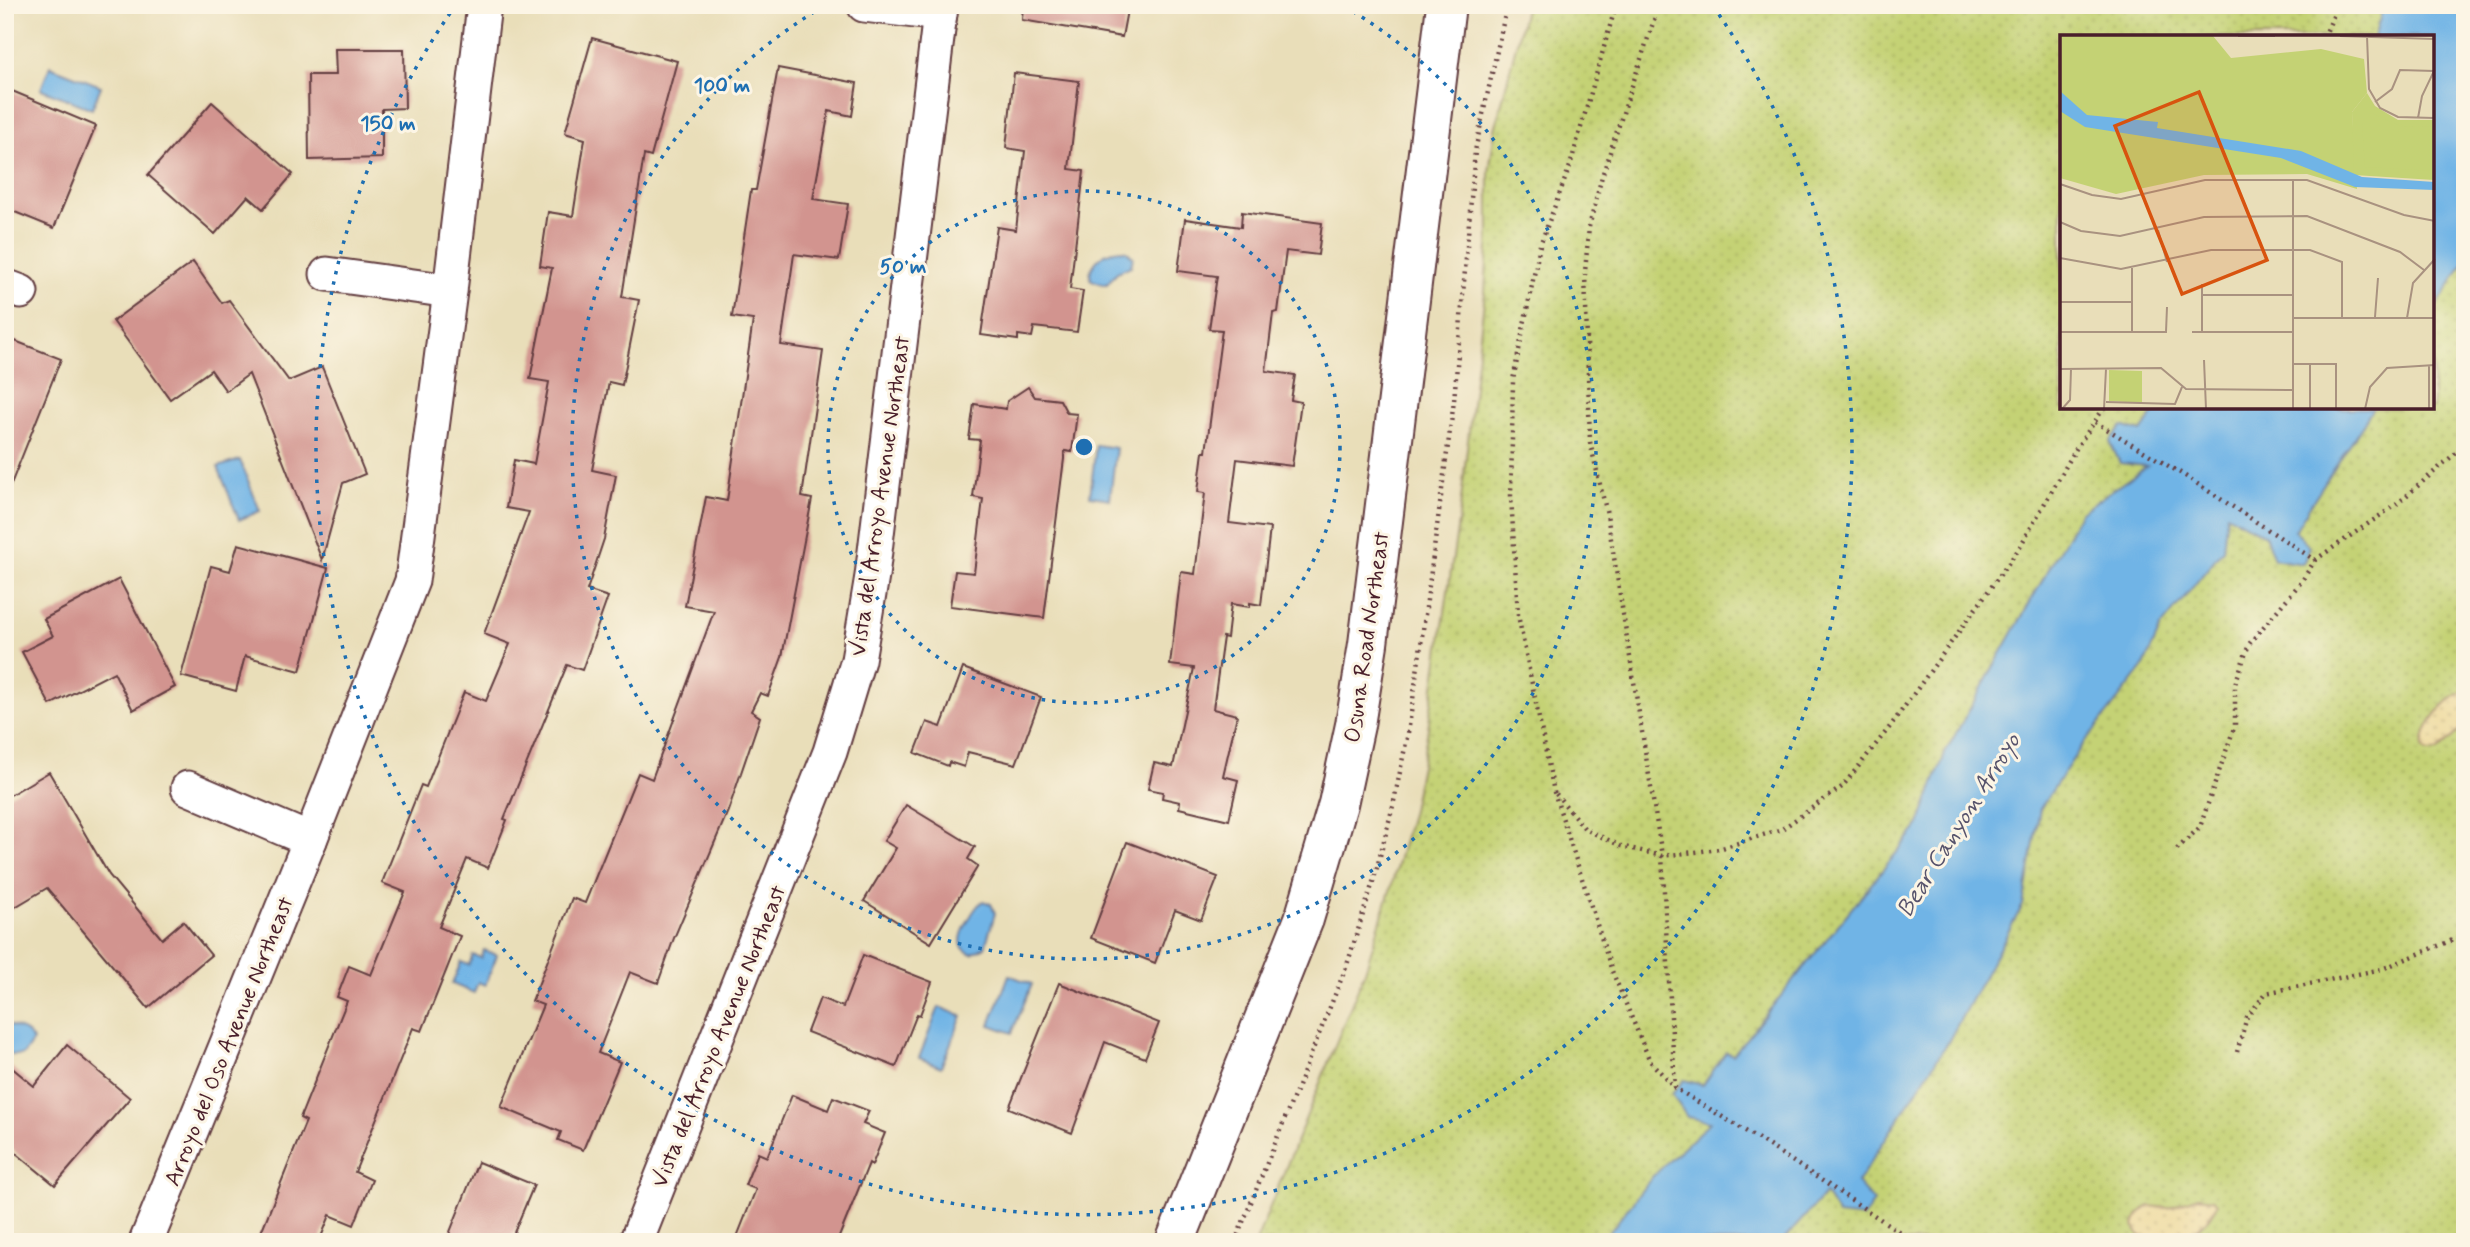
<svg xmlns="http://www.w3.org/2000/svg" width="2470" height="1247" font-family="Mynerve,sans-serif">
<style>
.grass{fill:url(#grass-dots);stroke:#877850;stroke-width:2;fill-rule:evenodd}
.sand{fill:url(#sand-dots);stroke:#9c7c64;stroke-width:2}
.water{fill:#70b4e6;stroke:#5d6a88;stroke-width:2}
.building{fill:#d2948f}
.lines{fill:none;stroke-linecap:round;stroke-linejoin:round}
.minor-casing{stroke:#623c40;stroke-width:37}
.tertiary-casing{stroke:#623c40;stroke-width:42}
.path{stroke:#623c40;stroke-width:4.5;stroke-dasharray:2 5;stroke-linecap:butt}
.minor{stroke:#fff;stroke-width:33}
.tertiary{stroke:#fff;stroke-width:38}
.ring{fill:none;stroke:#1f6fb2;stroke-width:3.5;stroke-dasharray:3.5 7}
.labels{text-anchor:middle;stroke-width:6;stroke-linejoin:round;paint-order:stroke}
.street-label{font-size:23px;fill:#4a1f2b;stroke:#fcf5e5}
.water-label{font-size:24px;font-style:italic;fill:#57536c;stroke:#fcf5e5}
.inset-road{fill:none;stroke:#a99280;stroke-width:2}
.view{fill:#d8530f;fill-opacity:0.15;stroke:#d8530f;stroke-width:3.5}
.inset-edge{fill:none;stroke:#4a1f2b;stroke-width:3.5}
.centre{fill:#1f6fb2;stroke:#fcf5e5;stroke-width:3.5}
.ring-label{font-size:21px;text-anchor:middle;font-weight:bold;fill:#1f6fb2;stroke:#fcf5e5;stroke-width:6;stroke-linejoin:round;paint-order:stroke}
</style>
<defs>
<pattern id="grass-dots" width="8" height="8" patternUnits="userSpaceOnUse" patternTransform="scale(1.75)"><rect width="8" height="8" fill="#c4d274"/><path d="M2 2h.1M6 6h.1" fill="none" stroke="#aab465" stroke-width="1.8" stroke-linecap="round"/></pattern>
<pattern id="sand-dots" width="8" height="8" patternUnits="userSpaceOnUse" patternTransform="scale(1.75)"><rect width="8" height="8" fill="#eeda9e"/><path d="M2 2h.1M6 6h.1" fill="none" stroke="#cebb88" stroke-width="1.8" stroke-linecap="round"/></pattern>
</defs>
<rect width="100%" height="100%" fill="#fcf5e5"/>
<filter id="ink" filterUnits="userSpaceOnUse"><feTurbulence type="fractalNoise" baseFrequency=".0143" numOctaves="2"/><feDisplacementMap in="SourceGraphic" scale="14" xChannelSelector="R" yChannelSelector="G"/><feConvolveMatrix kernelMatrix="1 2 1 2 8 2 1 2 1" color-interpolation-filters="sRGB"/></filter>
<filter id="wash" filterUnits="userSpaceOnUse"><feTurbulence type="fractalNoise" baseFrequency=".00686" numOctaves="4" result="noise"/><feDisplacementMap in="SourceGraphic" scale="28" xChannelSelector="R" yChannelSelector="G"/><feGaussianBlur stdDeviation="1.57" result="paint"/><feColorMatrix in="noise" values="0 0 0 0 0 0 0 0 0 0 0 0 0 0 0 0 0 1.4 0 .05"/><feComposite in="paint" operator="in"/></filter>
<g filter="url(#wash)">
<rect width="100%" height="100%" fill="#e9deb9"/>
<path class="grass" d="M1526,5H2465V1242H1256L1365,971L1392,884L1412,810L1427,735L1460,509L1485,292L1489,232V172L1495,130ZM2062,37H2433V408H2062Z"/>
<g class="sand">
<path d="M2465,691V726L2438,751L2428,752L2423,748C2424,724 2443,700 2465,691Z"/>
<path d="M2198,1197L2213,1199L2217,1203C2212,1217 2193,1237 2178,1242C2151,1247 2113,1231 2149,1206L2168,1208Z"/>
</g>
<g class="water">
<polygon points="2384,5 2465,5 2465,261 2433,312 2433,37 2374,37"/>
<polygon points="50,66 101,86 92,109 41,89"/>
<path d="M1122,250L1127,251L1133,257L1131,266L1117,272L1106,285L1091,280L1090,272C1097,257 1105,251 1122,250Z"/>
<path d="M2158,408H2373C2348,449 2319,488 2295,531L2310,547L2303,564L2274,559L2265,535L2227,514L2223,549L2161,627L2143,668L2081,747L2040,809L2023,905L1948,1042L1857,1183L1874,1202L1863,1218L1838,1215L1825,1194L1782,1242H1602L1652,1177L1710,1122L1687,1117L1672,1094L1684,1080L1703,1085L1726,1052L1733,1055L1919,825L1946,751L2081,512L2147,466L2120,463L2110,442L2122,426L2141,432Z"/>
<polygon points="1096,445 1116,448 1110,499 1090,496"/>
<polygon points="240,460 260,511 239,520 218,467"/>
<path d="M983,901L991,904L995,913L985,947L972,954C967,952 961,949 961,942C960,932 975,906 983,901Z"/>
<polygon points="484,950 497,955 485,985 478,982 474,993 452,984 461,962 469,965 473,955 481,958"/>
<polygon points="1009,975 1032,984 1012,1033 990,1025"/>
<polygon points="939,1007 962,1016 941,1067 919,1058"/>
<path d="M5,1023C16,1029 27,1028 33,1041L23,1055H12L5,1051Z"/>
</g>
<g id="blocks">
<g class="building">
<polygon points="1023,5 1128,5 1122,37 1022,20"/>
<polygon points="592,38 677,61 651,157 644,155 622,297 639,300 622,385 609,382 592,470 616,475 604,539 587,590 608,597 582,670 567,665 504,819 507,820 488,868 467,859 439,927 460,936 422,1031 413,1028 355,1172 372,1180 354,1225 330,1215 319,1242 257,1242 306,1121 300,1118 347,1001 337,997 349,966 371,975 405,892 382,883 421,785 426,787 464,692 486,701 510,644 484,634 529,512 506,508 514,460 534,464 549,382 530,379 552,268 540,266 548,212 573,216 585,139 565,133"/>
<polygon points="335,49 404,49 405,108 382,109 382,158 309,160 308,75 336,75"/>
<polygon points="778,68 857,83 852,116 829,111 813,199 848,204 839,260 794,254 781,345 823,351 802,497 812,499 782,657 768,696 760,693 751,711 760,717 728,811 674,938 658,983 630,972 598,1053 620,1062 583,1150 558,1140 561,1132 501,1107 543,1005 532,1001 572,898 585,903 638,773 652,779 714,611 685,606 706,497 727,501 753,320 732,317 751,190 756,190"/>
<polygon points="1014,73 1079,81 1069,169 1084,171 1070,289 1083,291 1077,332 1034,327 1032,337 1018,335 1018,340 981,335 997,227 1016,230 1025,151 1006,148"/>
<polygon points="5,88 96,126 54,228 5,208"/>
<polygon points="212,102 293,174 263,209 248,196 215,234 148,175"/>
<polygon points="1242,212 1322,223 1318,255 1286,251 1278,312 1273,313 1266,371 1295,375 1291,400 1301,402 1292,466 1237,459 1229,523 1270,528 1261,605 1250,603 1250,607 1231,604 1227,638 1223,637 1213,709 1237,715 1223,776 1238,780 1229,820 1179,808 1180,802 1162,798 1163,792 1148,789 1154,763 1173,767 1194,668 1170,665 1181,572 1195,574 1205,493 1198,492 1203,452 1206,452 1222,330 1209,329 1217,276 1178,271 1185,219 1241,227"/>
<polygon points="193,262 222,303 229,300 289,381 322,367 365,474 343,483 322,560 249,374 226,391 211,370 170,399 113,321"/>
<polygon points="5,337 61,359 7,494 5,494"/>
<polygon points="1028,387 1035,397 1060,400 1067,413 1077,414 1072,452 1065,451 1044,618 950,606 955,571 974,573 983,499 973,497 980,440 969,439 974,404 1006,409 1007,401"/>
<polygon points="238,544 328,568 300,671 245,656 236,691 181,676 211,566 230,571"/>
<polygon points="119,579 175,687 133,710 114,672 50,705 22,652 53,636 44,619"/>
<polygon points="963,668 1041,697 1016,764 968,752 964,767 949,762 948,766 915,753 927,722 941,727"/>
<polygon points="49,772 109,875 162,939 183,921 211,955 148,1008 47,888 5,913 5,798"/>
<polygon points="906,805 975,847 968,859 978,866 931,943 864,901 896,848 884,841"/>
<polygon points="1127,842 1218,877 1201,920 1175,910 1155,963 1091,938"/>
<polygon points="863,955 932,982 920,1015 917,1014 896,1067 807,1032 820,998 843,1007"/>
<polygon points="1059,983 1159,1023 1145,1058 1105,1042 1072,1133 1009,1108"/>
<polygon points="67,1045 130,1098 55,1185 5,1144 5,1062 34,1086"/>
<polygon points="792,1095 828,1110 833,1097 869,1111 863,1124 885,1133 872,1165 869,1163 837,1242 735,1242 756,1189 745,1185 758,1153 767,1157"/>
<polygon points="478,1162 534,1185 510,1242 446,1242"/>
</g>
</g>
</g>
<g filter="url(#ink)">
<use href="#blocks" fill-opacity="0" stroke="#623c40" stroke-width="2"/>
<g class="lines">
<defs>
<g id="minor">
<polyline points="864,5 940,14"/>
<polyline points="327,274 450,291"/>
<polyline points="5,286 21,292"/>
<polyline points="188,788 310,840"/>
<polyline points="146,1242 310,840 412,581 450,291 484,5"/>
<polyline points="636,1242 830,752 858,660 872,576 941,5"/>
</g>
<polyline id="tertiary" points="1175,1242 1304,919 1338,804 1355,725 1368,644 1446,5"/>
</defs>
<use href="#minor" class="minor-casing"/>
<use href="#tertiary" class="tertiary-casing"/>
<g class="path">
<polyline points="1616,5 1570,166 1540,245 1513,380 1511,496 1518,615 1554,792 1612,971 1650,1061 1674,1087"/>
<polyline points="1659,5 1602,176 1589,227 1585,272 1590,442 1607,514 1662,856 1675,1088 1757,1138 1915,1242"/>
<polyline points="2324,37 2338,5"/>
<polyline points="2095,422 2182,474 2315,560 2302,581 2249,644 2235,684 2235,725 2200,827 2175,851"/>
<polyline points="2315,560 2397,504 2465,445"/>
<polyline points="1556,794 1585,829 1621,846 1662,856 1719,849 1782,829 1842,787 1889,728 2018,550 2077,447 2104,408"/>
<polyline points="2237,1052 2247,1017 2266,993 2382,969 2465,935"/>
<polyline points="1235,1242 1347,965 1374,879 1393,806 1408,733 1419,659 1454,401 1475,151 1507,5"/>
</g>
<use href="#minor" class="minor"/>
<use href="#tertiary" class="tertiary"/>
</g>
</g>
<g class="ring">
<circle cx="1084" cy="447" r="256"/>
<path d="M1344 6A512 512 0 1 1 824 6"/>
<path d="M1713 6A768 768 0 1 1 455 6"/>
</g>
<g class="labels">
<g class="street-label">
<text transform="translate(879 496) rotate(-82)" y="8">Vista del Arroyo Avenue Northeast</text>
<text transform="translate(1366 637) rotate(-82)" y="8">Osuna Road Northeast</text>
<text transform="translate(718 1036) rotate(-68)" y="8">Vista del Arroyo Avenue Northeast</text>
<text transform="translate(228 1041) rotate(-68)" y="8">Arroyo del Oso Avenue Northeast</text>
</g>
<g class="water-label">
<text transform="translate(1958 825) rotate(-58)" y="8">Bear Canyon Arroyo</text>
</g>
</g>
<g transform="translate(2060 35)">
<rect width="374" height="374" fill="#e9deb9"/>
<path d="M0,1H153L171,23L261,14L304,24L307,58L292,77L297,154L247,139L144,140L56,159L0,143Z" fill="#c4d274"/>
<path d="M307,58L315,71L338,85H374V145L294,140L292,77ZM49,335L82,336V368L49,366Z" fill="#c4d274"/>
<path d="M312,78L341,91L374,92V136L305,132L302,89Z" fill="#c4d274"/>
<path d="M0,56L27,80L98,87L97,93L241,116L302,142L374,147V155L295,152L221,123L25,92L0,76Z" fill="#70b4e6"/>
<path class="inset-road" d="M178,1H215M280,1L375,4M307,1L309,54L320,73L338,82L375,83M315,67L332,54L340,35L374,36L362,61L358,83M233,145V374M0,149L32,160L61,164L145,145H247L344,180L375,186M0,187L21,196L60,201L144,182L247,181L340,217L364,235M98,195L107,227M0,223L61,234L151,215H250L282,227V282M142,260H233M0,267H72M315,282L318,243M233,283H375M347,283L353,248L375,224M0,297H106L107,272M72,297V233M132,297H233M142,297V249M144,325L146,374M233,329H276V374M250,329V374M369,330V374M0,334L101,333L126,354L233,355M46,367L115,369L122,352M2,374L10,365L11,334M44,374L46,334M305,374L310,352L327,333L375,330"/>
<path class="view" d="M139,57L207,225L122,259L55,91Z"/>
<rect width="374" height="374" class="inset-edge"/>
</g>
<circle cx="1084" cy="447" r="10" class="centre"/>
<g class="ring-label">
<text x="722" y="92">100 m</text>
<text x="388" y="130">150 m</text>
<text x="903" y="273">50 m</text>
</g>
<rect width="2470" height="1247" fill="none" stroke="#fcf5e5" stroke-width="28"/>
</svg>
